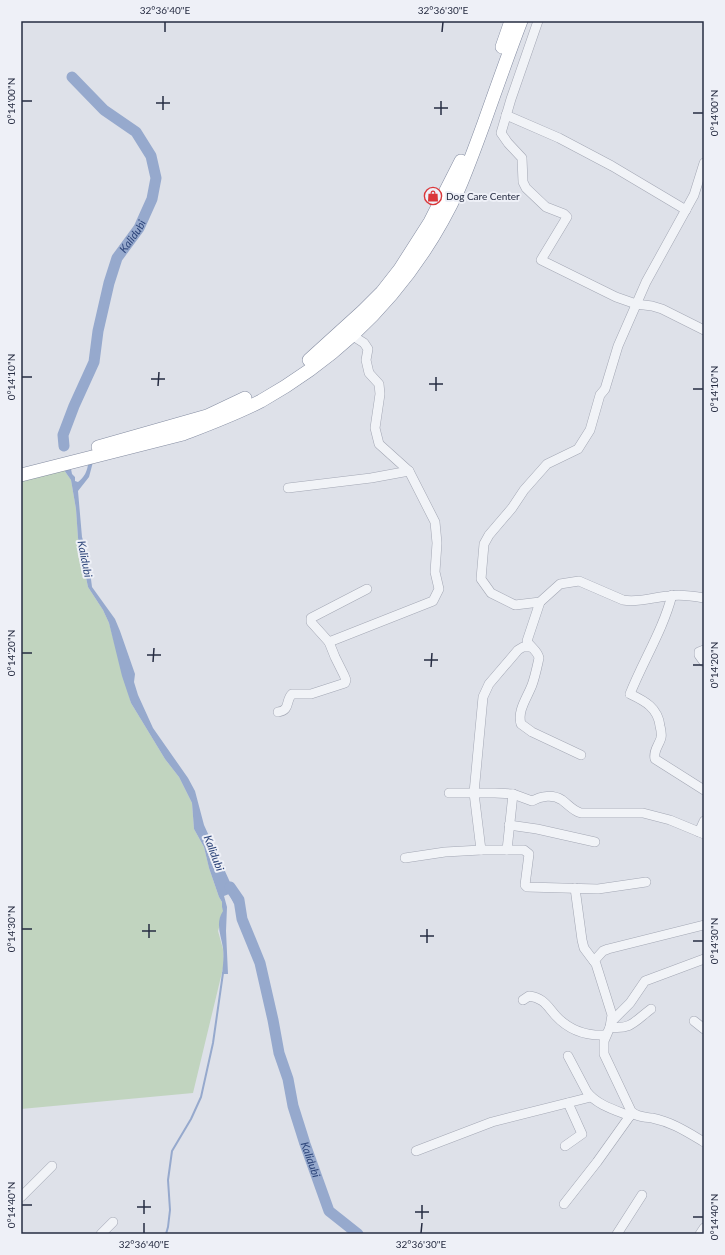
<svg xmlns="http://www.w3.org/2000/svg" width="725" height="1255" font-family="Lato,sans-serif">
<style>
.green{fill:#c1d4bf}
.water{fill:#96a9cd}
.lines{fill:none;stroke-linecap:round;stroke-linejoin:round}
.stream{stroke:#96a9cd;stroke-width:2}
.river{stroke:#96a9cd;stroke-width:11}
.minor-casing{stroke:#a3a7b4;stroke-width:10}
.highway-casing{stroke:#848ca1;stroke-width:14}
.minor{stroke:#f1f3f7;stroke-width:9}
.highway{stroke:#fff;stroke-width:13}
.ticks{fill:none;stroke:#262c42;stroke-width:1.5}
.labels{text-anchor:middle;stroke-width:4;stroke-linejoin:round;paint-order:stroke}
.poi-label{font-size:10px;fill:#262c42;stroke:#eef0f7;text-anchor:start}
.water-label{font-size:11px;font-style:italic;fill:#2c4479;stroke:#eef0f7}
.neatline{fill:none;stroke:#262c42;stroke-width:1.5}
.ticks-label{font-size:10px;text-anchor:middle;fill:#262c42}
</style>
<rect width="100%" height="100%" fill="#dee1e9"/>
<polygon class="green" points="64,470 71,480 76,509 78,538 88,587 103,610 109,623 131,703 165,759 179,777 192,803 194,829 204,847 209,868 219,897 222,902 222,907 224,911 218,931 223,949 224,964 193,1093 21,1109 21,481"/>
<path class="water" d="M93,462L89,477L78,491L82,537L88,556L92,587L115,619L120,631L135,674L134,682L138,695L153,728L188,778L195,791L204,825L239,902L234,904L229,894L224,896L227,907L226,931L228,974H222C223,966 224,957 223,948C221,935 215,923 223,911L222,907V902L219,897L209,868L204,847L194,829L192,803L179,777L165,759L131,703L122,676L109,623L103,610L88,587L78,538L76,509L71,480L64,470L71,469L72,474L75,477V481L78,482C84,478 88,470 88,463Z"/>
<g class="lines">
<polyline class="stream" points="166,1234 168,1227 170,1210 168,1180 172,1151 191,1119 201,1097 213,1043 223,973"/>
<g class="river">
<path id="s1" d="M64,446L63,435L74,406L94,362L98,331L109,283L117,258L139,228L152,199L156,178L151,156L136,132L104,110L72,77"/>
<path id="s2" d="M230,887L239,900L242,919L260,963L273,1020L279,1053L288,1079L293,1106L305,1144L329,1211L358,1234"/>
</g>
<defs>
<g id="minor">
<polyline points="538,21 511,99 501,133 508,143 522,158 523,182 526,188 546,207 564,214 567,217 541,260 616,297 636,304 652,306 662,309 704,330"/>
<polyline points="506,115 559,138 612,166 686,210"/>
<path d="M704,163L694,195L646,282L618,346L605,389L600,395L590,430L578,449L547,464L524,490L512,508L489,535L484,544L481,579L491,593L515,605L540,602L560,584L579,581L623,600C639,603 653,597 669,596C681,594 693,596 704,598"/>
<polyline points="288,488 371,478 409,471"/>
<path d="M672,595C663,630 643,661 630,694C645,701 658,708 660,726C661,730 662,734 661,738C659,745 653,751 655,759L704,790"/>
<path d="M540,602L527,641C530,647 538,651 539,658C537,667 535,677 532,685C527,698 517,711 521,724L532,732L581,755"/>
<polyline points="329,642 433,601 439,589 435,572 437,543 435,522 409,471 379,444 375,428 380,394 379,384 369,373 366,360 368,349 364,343 353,336"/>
<polyline points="704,650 699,652 699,655 704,662"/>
<path d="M278,712C291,710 285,701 292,694H311L345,683L346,680L344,675L335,657L329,642L311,622V618L367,589"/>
<path d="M449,793H495L513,794L532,801C541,796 553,794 562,800C569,805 573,811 581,813H643L670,820L704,834"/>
<polyline points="513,794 507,850 524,850 529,854 525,885 527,887 598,889 646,882"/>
<polyline points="509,825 537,829 595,842"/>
<polyline points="699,832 704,821"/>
<polyline points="481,850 474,793 483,697 489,684 518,650 523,647 530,647"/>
<polyline points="405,858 445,852 481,850 507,850"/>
<path d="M575,888L582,940L584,948L596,964L612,1015L610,1027L604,1041V1054L631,1111C636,1117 644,1117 652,1118C672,1122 687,1132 704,1142"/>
<polyline points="594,961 603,951 608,949 704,925"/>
<path d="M523,1000L529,996C544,998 547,1006 556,1016C569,1030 586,1036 605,1035"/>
<polyline points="612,1021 630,1003 645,981 704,959"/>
<polyline points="694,1021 704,1029"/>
<path d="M610,1027C631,1030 635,1021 651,1009"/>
<path d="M568,1056L587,1092C597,1105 615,1110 630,1116"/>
<polyline points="565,1146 582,1134 568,1103"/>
<polyline points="416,1151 492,1122 591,1097"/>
<polyline points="21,1197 52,1166"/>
<polyline points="564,1204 597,1162 632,1113"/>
<polyline points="101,1234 113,1222"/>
<polyline points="617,1234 642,1195"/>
<polyline points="700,1234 704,1228"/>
</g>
<g id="highway">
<polyline points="502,47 511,21"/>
<polyline points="309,360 363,311 382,292 400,269 430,222 461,161"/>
<polyline points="98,447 207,416 245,398"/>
<path d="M21,475L183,434C209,424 236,414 261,401C350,351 416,281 459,188C468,167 476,145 484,123C496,89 508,55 521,21"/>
</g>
</defs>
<use href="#minor" class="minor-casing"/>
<use href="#highway" class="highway-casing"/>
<use href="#minor" class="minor"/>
<use href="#highway" class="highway"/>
</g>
<path class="ticks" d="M165,32V22M442,32L443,22M22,101H32M156,103H170M434,108H448M163,110V96M693,113H703M441,115V101M22,377H32M151,379H165M429,384H443M158,386L159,372M693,389H703M436,391V377M22,653H32M147,655H161M424,660H438M153,662L154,648M693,665H703M431,667L432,653M22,929H32M142,931H156M420,936H434M149,938V924M693,941H703M427,943V929M22,1205H32M137,1207H151M415,1212H429M144,1214V1200M693,1217H703M422,1219V1205M144,1233V1223M421,1233L422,1223"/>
<defs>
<symbol id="shop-ring" viewBox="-11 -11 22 22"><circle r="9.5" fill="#eef0f7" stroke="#da373a" stroke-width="1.5"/><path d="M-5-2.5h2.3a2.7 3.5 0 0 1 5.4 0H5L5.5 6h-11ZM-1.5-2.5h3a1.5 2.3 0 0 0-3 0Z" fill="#da373a"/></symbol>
</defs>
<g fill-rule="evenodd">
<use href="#shop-ring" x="423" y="186" width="20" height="20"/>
</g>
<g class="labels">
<g class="poi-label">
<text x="446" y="200">Dog Care Center</text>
</g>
<g class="water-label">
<text dy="4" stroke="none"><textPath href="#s1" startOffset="224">Kalidubi</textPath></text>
<text transform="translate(85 559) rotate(79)" y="4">Kalidubi</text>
<text transform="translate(214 853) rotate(69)" y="4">Kalidubi</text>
<text dy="4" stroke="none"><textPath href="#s2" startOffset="286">Kalidubi</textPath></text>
</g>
</g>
<rect width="725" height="1255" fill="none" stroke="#eef0f7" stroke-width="44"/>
<rect x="22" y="22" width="681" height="1211" class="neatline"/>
<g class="ticks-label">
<text x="165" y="14">32°36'40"E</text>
<text x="443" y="14">32°36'30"E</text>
<text transform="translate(11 101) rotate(-90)" y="4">0°14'00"N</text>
<text transform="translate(714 113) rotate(-90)" y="4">0°14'00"N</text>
<text transform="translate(11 377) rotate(-90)" y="4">0°14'10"N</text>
<text transform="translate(714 389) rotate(-90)" y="4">0°14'10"N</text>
<text transform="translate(11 653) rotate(-90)" y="4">0°14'20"N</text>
<text transform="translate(714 665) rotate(-90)" y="4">0°14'20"N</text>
<text transform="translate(11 929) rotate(-90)" y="4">0°14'30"N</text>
<text transform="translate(714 941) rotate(-90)" y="4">0°14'30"N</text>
<text transform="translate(11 1205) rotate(-90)" y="4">0°14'40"N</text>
<text transform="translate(714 1217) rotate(-90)" y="4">0°14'40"N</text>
<text x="144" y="1248">32°36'40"E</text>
<text x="421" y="1248">32°36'30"E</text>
</g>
</svg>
